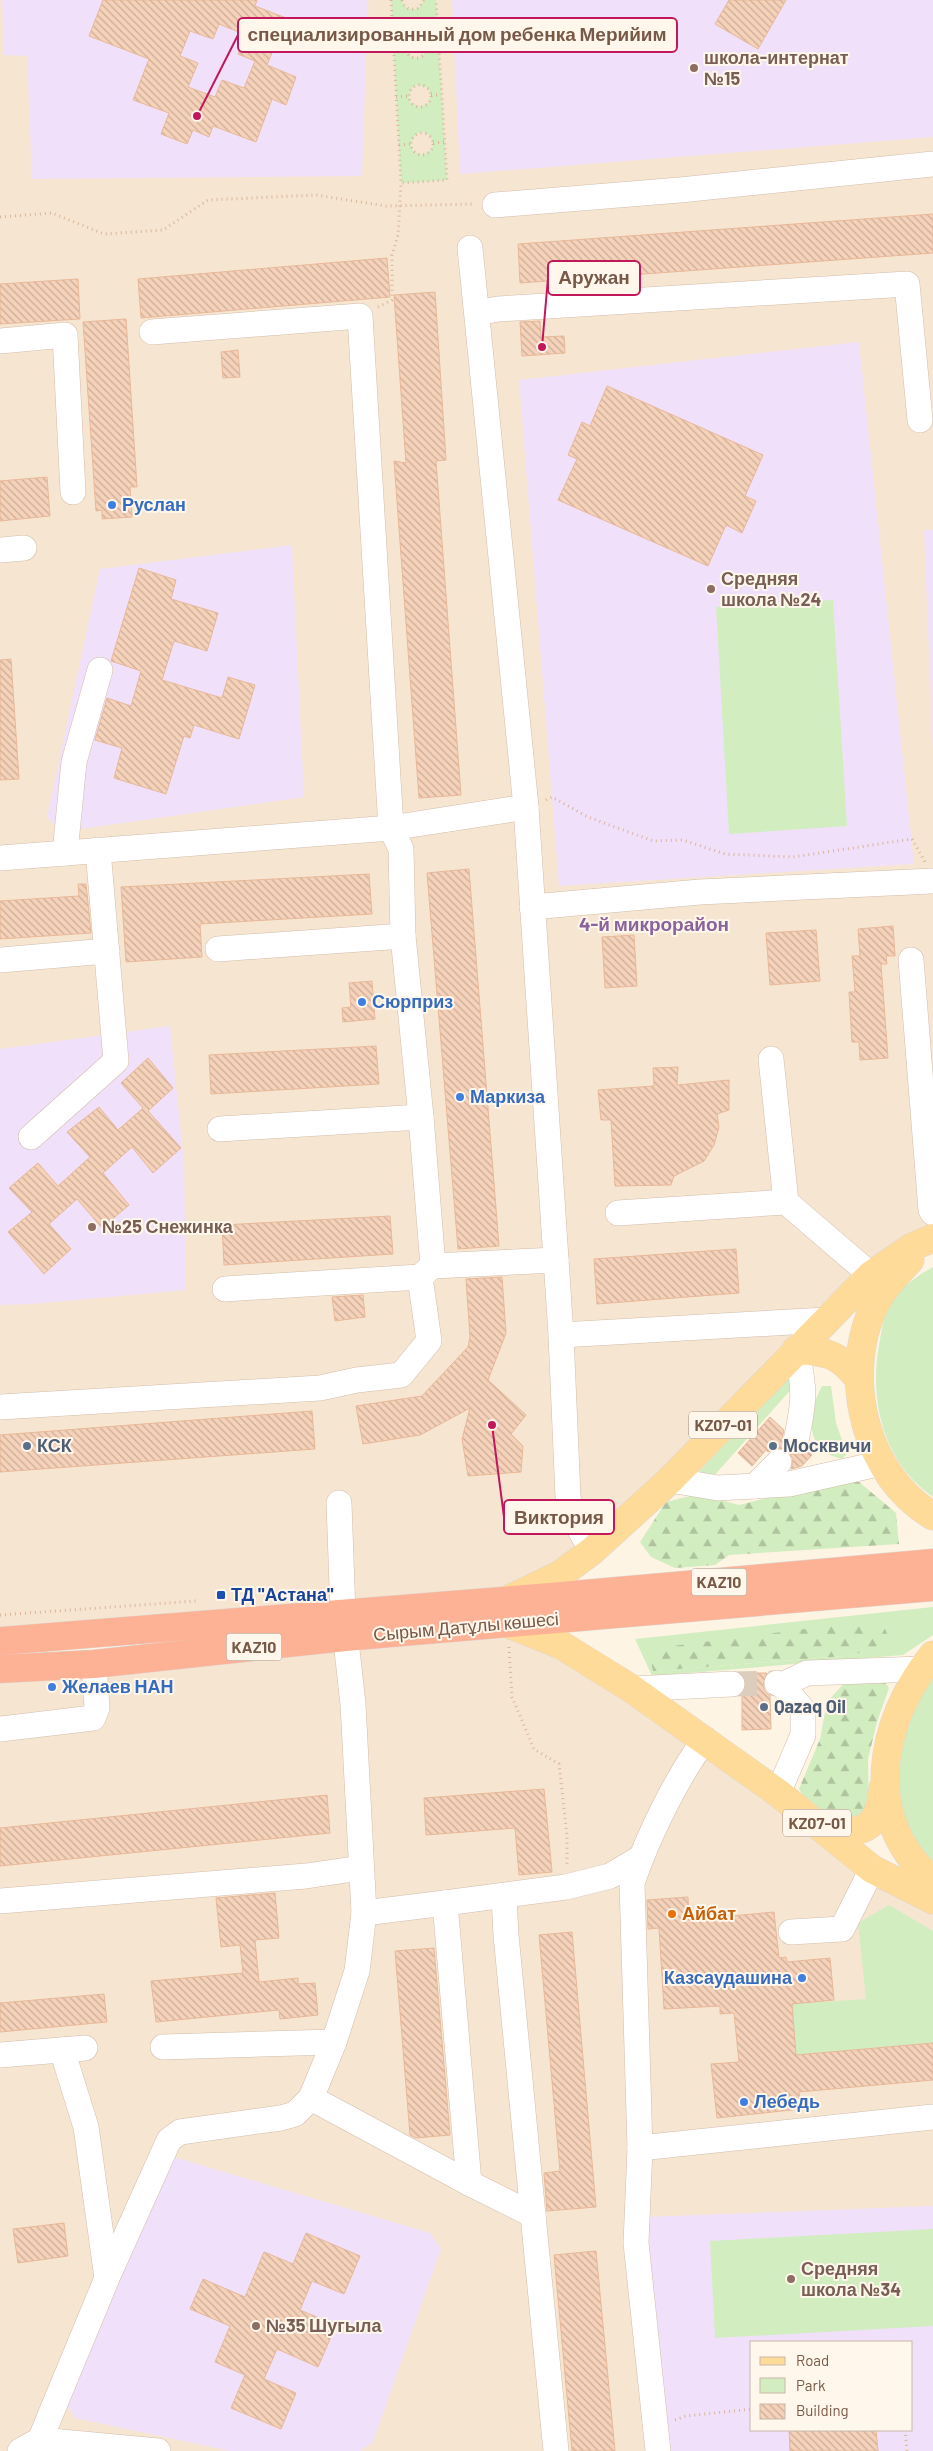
<svg xmlns="http://www.w3.org/2000/svg" width="933" height="2451" font-family="Barlow,sans-serif">
<style>
.residential{fill:#f6e6d1;fill-rule:evenodd}
.education{fill:#f1e0fa;fill-rule:evenodd}
.green{fill:#d2edc0;fill-rule:evenodd}
.forest{fill:url(#forest-firs)}
.building{fill:url(#building-back-hatch);stroke:#e9b898;fill-rule:evenodd}
.lines{fill:none;stroke-linecap:round;stroke-linejoin:round}
.minor-tunnel{stroke:#dccdbc;stroke-width:25;stroke-dasharray:25 12;stroke-linecap:butt}
.minor-casing{stroke:#d2bdab;stroke-width:26}
.major-casing{stroke:#dfd7d3;stroke-width:29}
.highway-casing{stroke:#dfd7d3;stroke-width:29}
.path{stroke:#dbb59b;stroke-width:3;stroke-dasharray:1 4;stroke-linecap:butt}
.minor{stroke:#fff;stroke-width:25}
.major{stroke:#ffdb99;stroke-width:28}
.highway{stroke:#fdb295;stroke-width:28}
.education-dot{fill:#8d6e63;stroke:#fff7eb;stroke-width:2}
.shop-dot{fill:#3f7fe0;stroke:#fff7eb;stroke-width:2}
.service-dot{fill:#5c6f8a;stroke:#fff7eb;stroke-width:2}
.transit-dot{fill:#1a4fb4;stroke:#fff7eb;stroke-width:2}
.food-dot{fill:#e8710a;stroke:#fff7eb;stroke-width:2}
.labels{text-anchor:middle;stroke-width:4;stroke-linejoin:round;paint-order:stroke}
.shield{fill:#fff7eb;stroke:#a08878;stroke-width:1}
.shield-label{font-size:16px;font-weight:bold;fill:#785947}
.education-label{font-size:18px;font-weight:bold;fill:#785e54;stroke:#fff7eb;text-anchor:start}
.shop-label{font-size:18px;font-weight:bold;fill:#366cbe;stroke:#fff7eb;text-anchor:start}
.service-label{font-size:18px;font-weight:bold;fill:#4e5e75;stroke:#fff7eb;text-anchor:start}
.transit-label{font-size:18px;font-weight:bold;fill:#164399;stroke:#fff7eb;text-anchor:start}
.street-label{font-size:18px;fill:#785947;stroke:#fff7eb}
.food-label{font-size:18px;font-weight:bold;fill:#c56008;stroke:#fff7eb;text-anchor:start}
.neighbourhood-label{font-size:19px;font-weight:bold;fill:#8a629c;stroke:#fff7eb}
.leader{fill:none;stroke:#c2185b;stroke-width:2}
.callout-dot{fill:#c2185b;stroke:#fff7eb;stroke-width:2}
.callout{fill:#fff7eb;stroke:#c2185b;stroke-width:2}
.callout-label{font-size:19px;text-anchor:middle;font-weight:bold;fill:#785947}
</style>
<defs>
<pattern id="forest-firs" width="22" height="20" patternUnits="userSpaceOnUse" patternTransform="scale(1.25)"><rect width="22" height="20" fill="#d2edc0"/><path d="M5 1l3.5 6h-7zM16 11l3.5 6h-7z" fill="#afc39e"/></pattern>
<pattern id="building-back-hatch" width="6" height="6" patternUnits="userSpaceOnUse" patternTransform="scale(1.25)"><rect width="6" height="6" fill="#f5d2b9"/><path d="M-1 5l2 2M0 0l6 6M5-1l2 2" fill="none" stroke="#cbad98"/></pattern>
</defs>
<rect width="100%" height="100%" fill="#fef4e3"/>
<g class="residential">
<polygon points="0,0 933,0 933,1238 670,1480 505,1600 0,1641"/>
<path d="M508,1624L933,1900V2451H0V1669ZM752,2342H912V2430H752Z"/>
</g>
<g class="education">
<polygon points="2,0 368,0 362,176 32,179 27,56 4,55"/>
<polygon points="452,0 933,0 933,137 460,174"/>
<polygon points="859,342 914,864 559,886 519,380"/>
<polygon points="924,530 933,530 933,752"/>
<polygon points="292,545 304,797 60,832 47,817 100,569"/>
<polygon points="170,1026 184,1163 186,1290 32,1304 0,1305 0,1049"/>
<polygon points="177,2158 430,2233 441,2249 373,2442 360,2451 230,2451 75,2418 66,2404 166,2164"/>
<path d="M933,2206V2451H663L643,2217ZM752,2342H912V2430H752Z"/>
</g>
<g class="green">
<path d="M391,0H402C404,9 411,11 419,8L424,0H436L447,180L401,183ZM416,35L422,37L427,46L425,53L419,58L411,56L405,47L409,38ZM417,85L428,88L431,95L429,102L421,107L411,103C407,95 410,88 417,85ZM423,132L430,136L433,143L431,150L422,155L413,151L410,144L416,134Z"/>
<polygon points="833,600 847,826 729,834 716,607"/>
<path d="M933,1267V1497C882,1462 868,1398 880,1340C882,1328 884,1311 892,1300C902,1287 918,1275 933,1267Z"/>
<polygon points="786,1374 795,1385 712,1478 702,1478 699,1472"/>
<path d="M822,1386H831L836,1423L847,1454L842,1459C804,1450 807,1414 822,1386Z"/>
<path d="M933,1607V1635L903,1655L652,1676L635,1639ZM892,1646L845,1656L652,1671Z"/>
<path d="M933,1677V1869C926,1857 915,1845 910,1833C888,1782 899,1720 933,1677Z"/>
<polygon points="889,1905 933,1931 933,2043 796,2055 791,2004 866,1999 858,1923"/>
<polygon points="933,2229 933,2326 715,2338 710,2241"/>
</g>
<g class="forest">
<polygon points="832,1482 859,1482 896,1513 899,1544 729,1555 715,1565 675,1568 651,1557 640,1542 666,1502 698,1494 739,1505"/>
<polygon points="851,1623 885,1629 893,1646 845,1656 653,1671 649,1649"/>
<polygon points="882,1678 889,1688 877,1722 868,1759 869,1810 856,1821 837,1821 810,1807 799,1789 820,1739 827,1702 846,1681"/>
</g>
<g class="building">
<path d="M103,0H257L255,6L294,21L288,36L280,33L267,65L296,77L286,105L272,99L256,142L213,126L209,137L193,130L187,144L161,134L169,113L133,100L149,59L89,36ZM219,24L246,35L238,54L255,61L244,88L222,80L215,97L188,87L198,63L180,56L190,31L213,39Z"/>
<polygon points="729,0 786,0 758,49 715,24"/>
<polygon points="933,214 933,253 520,283 518,244"/>
<polygon points="387,258 390,297 141,318 138,279"/>
<polygon points="78,279 80,319 0,324 0,284"/>
<polygon points="435,292 446,460 436,461 461,795 419,798 394,461 406,463 394,295"/>
<polygon points="126,319 137,487 130,487 132,517 102,519 102,510 96,511 83,322"/>
<polygon points="540,321 541,337 564,336 565,353 522,356 520,322"/>
<polygon points="238,350 240,377 223,378 221,352"/>
<polygon points="607,386 763,455 745,496 756,501 742,533 726,525 708,566 558,500 577,459 568,455 582,422 590,426"/>
<polygon points="47,477 50,516 0,521 0,481"/>
<polygon points="139,568 176,580 171,599 218,613 207,651 174,641 162,680 222,698 228,677 255,685 239,739 194,725 190,738 184,736 166,794 114,778 122,748 95,740 107,698 131,706 141,671 111,661"/>
<polygon points="11,659 19,779 0,780 0,660"/>
<polygon points="469,869 499,1246 458,1249 427,873"/>
<polygon points="369,874 372,914 200,924 202,957 126,962 121,887"/>
<polygon points="78,884 86,884 91,933 0,939 0,901 79,896"/>
<polygon points="893,926 895,956 886,956 887,964 881,964 888,1058 860,1060 859,1042 852,1042 849,992 855,992 852,956 860,956 858,929"/>
<polygon points="816,930 820,981 770,985 766,933"/>
<polygon points="634,935 637,986 605,988 602,937"/>
<polygon points="372,981 375,1019 343,1022 342,1008 351,1007 349,983"/>
<polygon points="376,1046 379,1084 211,1094 209,1055"/>
<polygon points="148,1058 173,1088 148,1111 181,1148 153,1173 132,1147 103,1173 129,1205 102,1228 77,1199 49,1224 71,1249 44,1274 8,1232 32,1212 9,1188 38,1163 58,1186 90,1157 67,1132 99,1107 118,1130 143,1108 121,1083"/>
<polygon points="678,1067 677,1085 729,1080 729,1110 717,1114 719,1127 714,1145 704,1161 674,1176 671,1185 615,1186 611,1120 601,1120 598,1090 654,1086 653,1068"/>
<polygon points="390,1216 393,1254 224,1265 222,1225"/>
<polygon points="736,1249 739,1293 597,1304 594,1259"/>
<polygon points="502,1277 506,1333 488,1380 526,1415 511,1434 523,1446 521,1472 468,1476 462,1439 470,1408 420,1435 363,1444 356,1406 422,1396 468,1347 470,1337 466,1279"/>
<polygon points="363,1295 365,1317 335,1321 332,1297"/>
<polygon points="312,1411 315,1449 0,1472 0,1435"/>
<polygon points="770,1417 784,1430 782,1439 785,1449 776,1448 768,1452 766,1450 752,1466 738,1453"/>
<polygon points="807,1450 812,1455 802,1466 791,1469 793,1459 790,1454 800,1455"/>
<polygon points="741,1673 767,1673 763,1685 765,1691 770,1696 771,1729 742,1730 742,1694 746,1684"/>
<polygon points="544,1789 552,1872 519,1875 515,1828 426,1835 424,1798"/>
<polygon points="327,1795 330,1833 0,1866 0,1828"/>
<polygon points="275,1893 279,1938 255,1940 259,1982 298,1978 298,1984 315,1983 318,2015 280,2019 279,2010 156,2022 151,1981 243,1973 240,1945 221,1947 216,1898"/>
<polygon points="688,1897 689,1920 774,1912 779,1958 786,1957 787,1962 830,1958 834,2000 792,2004 796,2055 933,2043 933,2080 799,2092 801,2109 717,2118 711,2064 739,2062 734,2013 720,2014 720,2006 664,2009 659,1928 648,1929 647,1900"/>
<polygon points="572,1932 596,2207 547,2211 544,2173 560,2171 539,1935"/>
<polygon points="434,1948 450,2135 416,2138 410,2135 395,1951"/>
<polygon points="104,1994 107,2022 0,2032 0,2003"/>
<polygon points="64,2223 68,2256 18,2263 13,2229"/>
<polygon points="306,2233 360,2256 344,2294 312,2281 300,2310 336,2325 318,2367 277,2349 264,2379 296,2393 281,2429 231,2408 245,2375 215,2362 230,2326 190,2309 203,2279 245,2297 264,2252 293,2264"/>
<polygon points="596,2251 615,2451 572,2451 554,2255"/>
<polygon points="789,2430 876,2430 878,2451 790,2451"/>
</g>
<g class="lines">
<polyline class="minor-tunnel" points="732,1684 777,1683"/>
<defs>
<g id="minor">
<polyline points="495,205 680,190 933,164"/>
<polyline points="470,248 526,807 561,1335 568,1497 572,1516 592,1551"/>
<polyline points="477,313 498,309 907,284 920,420"/>
<polyline points="152,332 360,316 391,828 401,849 403,936 421,1117 433,1266 556,1260"/>
<polyline points="0,341 65,335 73,492"/>
<polyline points="0,550 24,548"/>
<polyline points="65,853 74,762 100,670"/>
<polyline points="0,858 391,828 526,807"/>
<polyline points="532,907 700,892 933,881"/>
<polyline points="218,949 403,936"/>
<polyline points="0,960 107,951"/>
<polyline points="911,960 931,1210 933,1213"/>
<polyline points="771,1059 786,1202 871,1275"/>
<polyline points="220,1129 421,1117"/>
<polyline points="31,1137 116,1061 98,850"/>
<polyline points="618,1213 786,1202"/>
<polyline points="225,1289 420,1277 431,1267"/>
<polyline points="561,1335 826,1320"/>
<polyline points="0,1407 320,1388 357,1380 401,1375 429,1341 420,1277"/>
<path d="M796,1441C804,1403 806,1388 796,1350"/>
<polyline points="670,1480 718,1488 755,1486 779,1462"/>
<polyline points="755,1486 789,1484 882,1463"/>
<polyline points="777,1683 782,1685 807,1673 921,1669"/>
<polyline points="632,1689 732,1684"/>
<polyline points="0,1729 93,1718 97,1708 94,1664"/>
<polyline points="778,1793 803,1735 803,1710 782,1685"/>
<polyline points="504,1897 506,1935 533,2215"/>
<polyline points="0,1901 306,1876 361,1868"/>
<polyline points="445,1903 566,1887 610,1876 640,1858"/>
<polyline points="364,1913 445,1903 469,2183 533,2215 556,2451"/>
<polyline points="791,1932 842,1929 872,1869"/>
<polyline points="163,2047 334,2042"/>
<polyline points="62,2050 86,2127 107,2278"/>
<polyline points="0,2055 85,2048"/>
<polyline points="311,2098 469,2183"/>
<polyline points="640,2148 933,2117"/>
<polyline points="40,2440 158,2451"/>
<polyline points="20,2451 40,2440 107,2278 169,2140 180,2132 281,2118 295,2114 311,2098 334,2042 357,1971 364,1913 353,1704 343,1614 339,1503"/>
<path d="M658,2451L636,2243L640,2148L632,1883C648,1836 676,1779 705,1739"/>
</g>
<g id="major">
<path d="M910,1260C895,1276 879,1293 871,1313C843,1383 866,1476 933,1516"/>
<path d="M796,1350C827,1352 838,1353 858,1378"/>
<polyline points="507,1600 561,1574 592,1551 670,1480 871,1275 912,1247 933,1238"/>
<polyline points="508,1624 561,1645 632,1689 778,1793 872,1869 933,1900"/>
<path d="M933,1655C878,1722 861,1819 933,1881"/>
<path d="M823,1828C862,1835 878,1832 883,1788"/>
</g>
<g id="highway">
<polyline points="0,1641 550,1597 933,1563"/>
<polyline points="0,1669 94,1664 345,1637 933,1587"/>
</g>
</defs>
<use href="#minor" class="minor-casing"/>
<use href="#major" class="major-casing"/>
<use href="#highway" class="highway-casing"/>
<g class="path">
<polyline points="391,0 401,183 447,180 436,0"/>
<path d="M402,0C404,9 411,11 419,8L424,0"/>
<circle cx="416" cy="47" r="11"/>
<polyline points="427,46 438,46"/>
<polyline points="394,48 405,47"/>
<circle cx="420" cy="96" r="11"/>
<polyline points="431,95 441,95"/>
<polyline points="396,97 409,96"/>
<circle cx="422" cy="144" r="11"/>
<polyline points="433,143 444,142"/>
<polyline points="399,145 410,144"/>
<polyline points="0,217 52,213 104,234 163,230 208,200 316,195 386,206 475,204"/>
<polyline points="378,307 392,300 392,255 398,235 401,183"/>
<polyline points="546,800 552,797 588,817 653,841 683,840 725,854 793,857 912,839 925,862"/>
<polyline points="0,1615 196,1601"/>
<polyline points="509,1647 512,1697 534,1749 559,1764 567,1836 567,1867"/>
<polyline points="675,2420 686,2416 752,2409"/>
<polyline points="905,2430 907,2451"/>
</g>
<use href="#minor" class="minor"/>
<use href="#major" class="major"/>
<use href="#highway" class="highway"/>
</g>
<g class="education-dot">
<circle cx="694" cy="68" r="5"/>
<circle cx="711" cy="589" r="5"/>
<circle cx="92" cy="1227" r="5"/>
<circle cx="791" cy="2279" r="5"/>
<circle cx="256" cy="2326" r="5"/>
</g>
<g class="shop-dot">
<circle cx="112" cy="505" r="5"/>
<circle cx="362" cy="1002" r="5"/>
<circle cx="460" cy="1097" r="5"/>
<circle cx="52" cy="1687" r="5"/>
<circle cx="802" cy="1978" r="5"/>
<circle cx="744" cy="2102" r="5"/>
</g>
<g class="service-dot">
<circle cx="27" cy="1446" r="5"/>
<circle cx="773" cy="1446" r="5"/>
<circle cx="764" cy="1707" r="5"/>
</g>
<rect class="transit-dot" x="216" y="1590" width="10" height="10" rx="2.5"/>
<circle class="food-dot" cx="672" cy="1914" r="5"/>
<g class="labels">
<g class="shield">
<rect x="689" y="1411.5" width="68" height="27" rx="4"/>
<rect x="691.5" y="1568.5" width="55" height="27" rx="4"/>
<rect x="226.5" y="1633.5" width="55" height="27" rx="4"/>
<rect x="783" y="1809.5" width="68" height="27" rx="4"/>
</g>
<g class="shield-label">
<text x="723" y="1431">KZ07-01</text>
<text x="719" y="1588">KAZ10</text>
<text x="254" y="1653">KAZ10</text>
<text x="817" y="1829">KZ07-01</text>
</g>
<g class="education-label">
<text x="704" y="64">школа-интернат<tspan x="704" dy="21">№15</tspan></text>
<text x="721" y="585">Средняя<tspan x="721" dy="21">школа №24</tspan></text>
<text x="102" y="1233">№25 Снежинка</text>
<text x="801" y="2275">Средняя<tspan x="801" dy="21">школа №34</tspan></text>
<text x="266" y="2332">№35 Шугыла</text>
</g>
<g class="shop-label">
<text x="122" y="511">Руслан</text>
<text x="372" y="1008">Сюрприз</text>
<text x="470" y="1103">Маркиза</text>
<text x="62" y="1693">Желаев НАН</text>
<text x="792" y="1984" text-anchor="end">Казсаудашина</text>
<text x="754" y="2108">Лебедь</text>
</g>
<g class="service-label">
<text x="37" y="1452">КСК</text>
<text x="783" y="1452">Москвичи</text>
<text x="774" y="1713">Qazaq Oil</text>
</g>
<g class="transit-label">
<text x="231" y="1601">ТД "Астана"</text>
</g>
<g class="street-label">
<text transform="translate(466 1627) rotate(-5)" y="6">Сырым Датұлы көшесі</text>
</g>
<g class="food-label">
<text x="682" y="1920">Айбат</text>
</g>
<g class="neighbourhood-label">
<text x="654" y="931">4-й микрорайон</text>
</g>
</g>
<path class="leader" d="M197 116L238 35M542 347L548 278M492 1425L504 1517"/>
<g class="callout-dot">
<circle cx="197" cy="116" r="5"/>
<circle cx="542" cy="347" r="5"/>
<circle cx="492" cy="1425" r="5"/>
</g>
<g class="callout">
<rect x="238" y="18" width="439" height="34" rx="5"/>
<rect x="548" y="261" width="92" height="34" rx="5"/>
<rect x="504" y="1500" width="110" height="34" rx="5"/>
</g>
<g class="callout-label">
<text x="457" y="41">специализированный дом ребенка Мерийим</text>
<text x="594" y="284">Аружан</text>
<text x="559" y="1524">Виктория</text>
</g>
<rect x="750" y="2341" width="162" height="90" fill="#fff7eb" stroke="#c9b8a9"/>
<rect x="760" y="2357" width="25" height="8" fill="#ffdb99" stroke="#c9b8a9"/>
<text x="796" y="2366" font-size="15" fill="#785947">Road</text>
<rect x="760" y="2378" width="25" height="15" fill="#d2edc0" stroke="#c9b8a9"/>
<text x="796" y="2391" font-size="15" fill="#785947">Park</text>
<rect x="760" y="2404" width="25" height="15" fill="url(#building-back-hatch)" stroke="#c9b8a9"/>
<text x="796" y="2416" font-size="15" fill="#785947">Building</text>
</svg>
